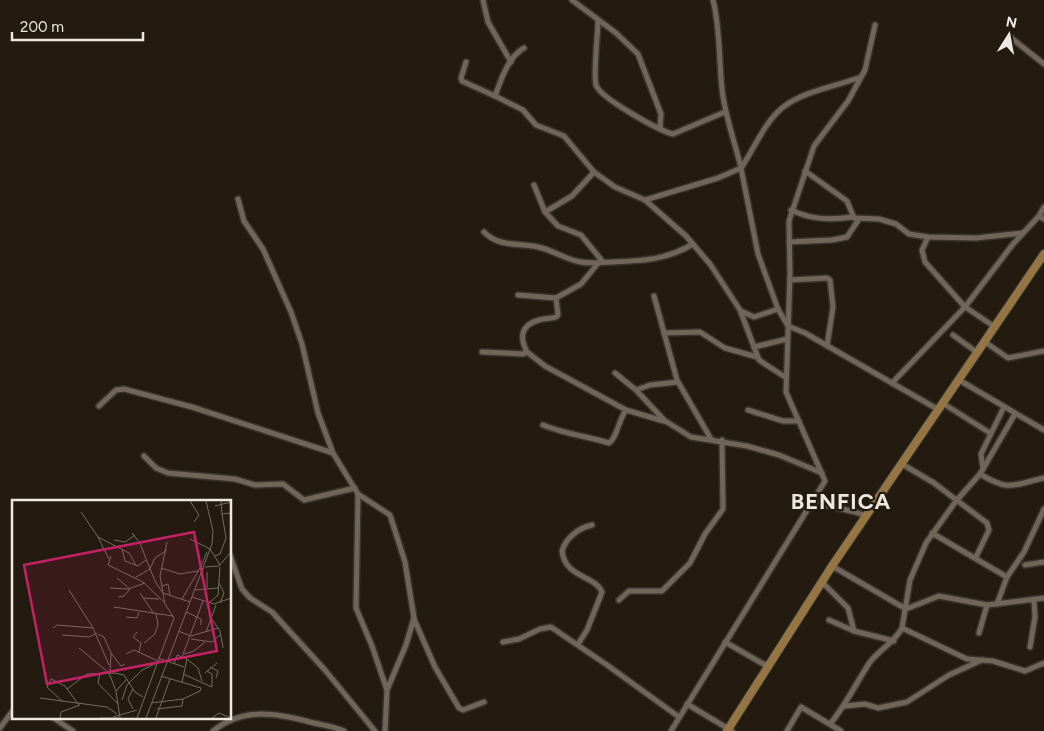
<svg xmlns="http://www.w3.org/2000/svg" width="1044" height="731" font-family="Figtree,sans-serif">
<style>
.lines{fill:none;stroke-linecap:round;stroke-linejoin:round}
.minor-casing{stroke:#39332e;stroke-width:8}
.primary-casing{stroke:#39332e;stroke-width:10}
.minor{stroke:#6f6558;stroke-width:5}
.primary{stroke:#957543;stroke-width:8}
.labels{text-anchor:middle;stroke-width:4.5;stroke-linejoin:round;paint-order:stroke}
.district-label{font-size:22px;font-weight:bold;letter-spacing:1px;fill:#eee8e0;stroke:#231b0f}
.inset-road{fill:none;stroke:#746d63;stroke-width:1}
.view{fill:#c42262;fill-opacity:0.15;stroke:#c42262;stroke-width:2.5}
.inset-edge{fill:none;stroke:#eee8e0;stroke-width:2.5}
</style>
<rect width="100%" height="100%" fill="#231b0f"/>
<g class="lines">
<defs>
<g id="minor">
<polyline points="483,0 488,22 511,62"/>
<polyline points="572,0 616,33 638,54 661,114 660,128"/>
<path d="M598,20C598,34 593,74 596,85C600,98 660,131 673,134L725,112"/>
<polyline points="1010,37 1044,64"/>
<path d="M524,48C508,57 501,80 495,96L523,110L536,125L564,136L594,172L615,187L645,200L686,236L710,264L740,310L759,360L785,377"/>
<polyline points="466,62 461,78 462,81 495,96"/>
<path d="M861,77C837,86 803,91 782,108C764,123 754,149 741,168L758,254L778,309L788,326L805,333L939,410"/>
<polyline points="805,171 847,201 854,218 879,219 896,224 909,234 928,237 976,238 1023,233"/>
<polyline points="534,185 545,212 558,226 581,235 603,262"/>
<polyline points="238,199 244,221 263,249 291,312 302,344 318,413 333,453"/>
<path d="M645,200L718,178L741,168C735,142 725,117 722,89C719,61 720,26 713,0"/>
<path d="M791,210C812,220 831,220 853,217"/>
<polyline points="545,212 572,196 594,172"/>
<polyline points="1039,216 1044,207"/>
<path d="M484,232C498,247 519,243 538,247C553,250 566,260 581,262C591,264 602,262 612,262C641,261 667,260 693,244"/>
<polyline points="928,237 922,250 925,262 965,307 995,327"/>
<polyline points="789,242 832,240 847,237 859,219"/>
<polyline points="790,280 827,278 830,280 833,307 827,346"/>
<polyline points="518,295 556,298 581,284 599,262"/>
<polyline points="654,296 677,380 711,439"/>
<polyline points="741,311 754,317 778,309"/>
<polyline points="664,333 700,332 725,348 757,357"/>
<polyline points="953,335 978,353"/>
<polyline points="985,342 1008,358 1044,351"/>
<polyline points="754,347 787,339"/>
<polyline points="482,352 523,354 527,352 545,366 626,410 667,422 691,437 747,446 779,455 822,473"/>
<path d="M527,352C519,337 521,325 539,320C544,318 550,319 556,317L558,315L556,298"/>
<polyline points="615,373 636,390 665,421"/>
<polyline points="959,380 1044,430"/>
<polyline points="892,383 965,307 1013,244 1039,216 1044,219"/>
<polyline points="636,390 650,385 678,382"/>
<polyline points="944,404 990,433"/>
<polyline points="99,406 116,390 124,389 192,407 333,453 358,494 356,608 372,646 387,690"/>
<polyline points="748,410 783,421 799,421"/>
<path d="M543,425C564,434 587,436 609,443C617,438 618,421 626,410"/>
<polyline points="144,456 156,468 168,473 235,479 255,485 283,484 304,500 355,488"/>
<polyline points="902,464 934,483 987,523 989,530 976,557"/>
<polyline points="983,469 981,454 1004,407"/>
<path d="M980,474C1010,492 1012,485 1044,478"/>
<polyline points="358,494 390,515 405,562 414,618 406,645 387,690 385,731"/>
<polyline points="812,502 855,512 866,516"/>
<polyline points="932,533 1007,577"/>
<polyline points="230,555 242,589 250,598 272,612 325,670 375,731"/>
<polyline points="1025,565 1044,562"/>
<polyline points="832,566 906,609 939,596 987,605 1044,598"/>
<polyline points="822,582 848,608 854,631"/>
<polyline points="619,600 629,591 662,591 690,563 705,534 723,509 722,440"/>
<polyline points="997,604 1007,577 1024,552 1044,509"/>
<polyline points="414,619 435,667 459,708 463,710 484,702"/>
<polyline points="829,620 854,631 894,641"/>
<polyline points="902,628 967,659 993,661 1025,671 1044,663"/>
<polyline points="979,633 987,605"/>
<polyline points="503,642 519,639 540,629 551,627 607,665 679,717"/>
<polyline points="725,642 767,666"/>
<path d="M578,644L587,630L602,592C595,575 565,578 562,551C566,538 578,528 592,525"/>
<polyline points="1030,647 1035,617 1034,600"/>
<polyline points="687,704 732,731"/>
<polyline points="845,706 865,704 878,708 907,702 949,675 982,660"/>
<polyline points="52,717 73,731"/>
<path d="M830,724C846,705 856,683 870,662C880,649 894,643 902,628L910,580L926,543L956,501L980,474L1015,414"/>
<polyline points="0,728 14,709"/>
<path d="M213,731C243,707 275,713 310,722C321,725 333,726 344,731"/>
<polyline points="671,731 825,481 786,392 790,274 789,221 814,146 848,101 865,70 875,25"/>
<polyline points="787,731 801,707 841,731"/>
</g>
<polyline id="primary" points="727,731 832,566 1044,254"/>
</defs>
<use href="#minor" class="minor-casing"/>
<use href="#primary" class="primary-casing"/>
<use href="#minor" class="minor"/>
<use href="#primary" class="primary"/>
</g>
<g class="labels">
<g class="district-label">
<text x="841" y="509">BENFICA</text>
</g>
</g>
<g transform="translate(12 500)">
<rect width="219" height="219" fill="#231b0f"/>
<path class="inset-road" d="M178,1L187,15L182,22M209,1L210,14L219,13M203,6L219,2M69,12L86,37L117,53L124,65M120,33L128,43L138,69L124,77M86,37L97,59M178,39L198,49L208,65M102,40L113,42L123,35M110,49L113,61L126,66L134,60M155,50L143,58L138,69L144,83L151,93L178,102M99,56L96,65L131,82L152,102M203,56L208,54L214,38L210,14M193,67L207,66L218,53M149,68L168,74L186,71M188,68L195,52M195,72V88M105,78L118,89M207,83L212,93L208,103M150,86L156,84L158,95M98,88L116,89L133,83M57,90L81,128M183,90L206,88M128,93L142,114M106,97L112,96L118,89M180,97L202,104L219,98M131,98L147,99M170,99L188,68L192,69M197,103L206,95L208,67M102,107L161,116M174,112L189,119V125M198,116L208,131L211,148M114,117L125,118L127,112M41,128L45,125L81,128L97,165M166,131L179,136L206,128M125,132L121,137L129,143L127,152M194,132L204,105M86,134L92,137L99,153L98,172M50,135L77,137L85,133M179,139L200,142L208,135M132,143L143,134L146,124L144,114M67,148L97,173L104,191L108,218M99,153L109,166L113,164M114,154L122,150L146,161M172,154L182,151L193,142M170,157L191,101M146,158L172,167M175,159L186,168L190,181M162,164L165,155L175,159L170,182M198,167L206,171L204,178M88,173L86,183L106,204M193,173L205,163M171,174L200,187V174L195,171M55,189L75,174L103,173L112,175L123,192L131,197M121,189L116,199L121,209M104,191L115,179M28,198L95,207L105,214M110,200L115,185L130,170L145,163M51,202L35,187L39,179L53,186L67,205M139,203L171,199L188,191L189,188L149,176M145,209L170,206L171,199M101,217L125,210M48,218L49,212L68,205M88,218H107M125,218L162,118L153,104L148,76L155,42M134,218L200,44L201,31L194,1M144,218L158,179M200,218L207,213L219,218"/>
<path class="view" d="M182,32L205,151L35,184L12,65Z"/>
<rect width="219" height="219" class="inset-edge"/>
</g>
<g transform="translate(1009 35) rotate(11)" stroke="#231b0f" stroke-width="4" paint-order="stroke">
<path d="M0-4L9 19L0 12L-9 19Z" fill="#eee8e0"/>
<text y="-8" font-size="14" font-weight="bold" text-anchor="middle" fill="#eee8e0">N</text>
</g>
<path d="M12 32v8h131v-8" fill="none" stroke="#eee8e0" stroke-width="2.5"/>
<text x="20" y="32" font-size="15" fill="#eee8e0" stroke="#231b0f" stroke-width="4" paint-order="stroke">200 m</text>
</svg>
